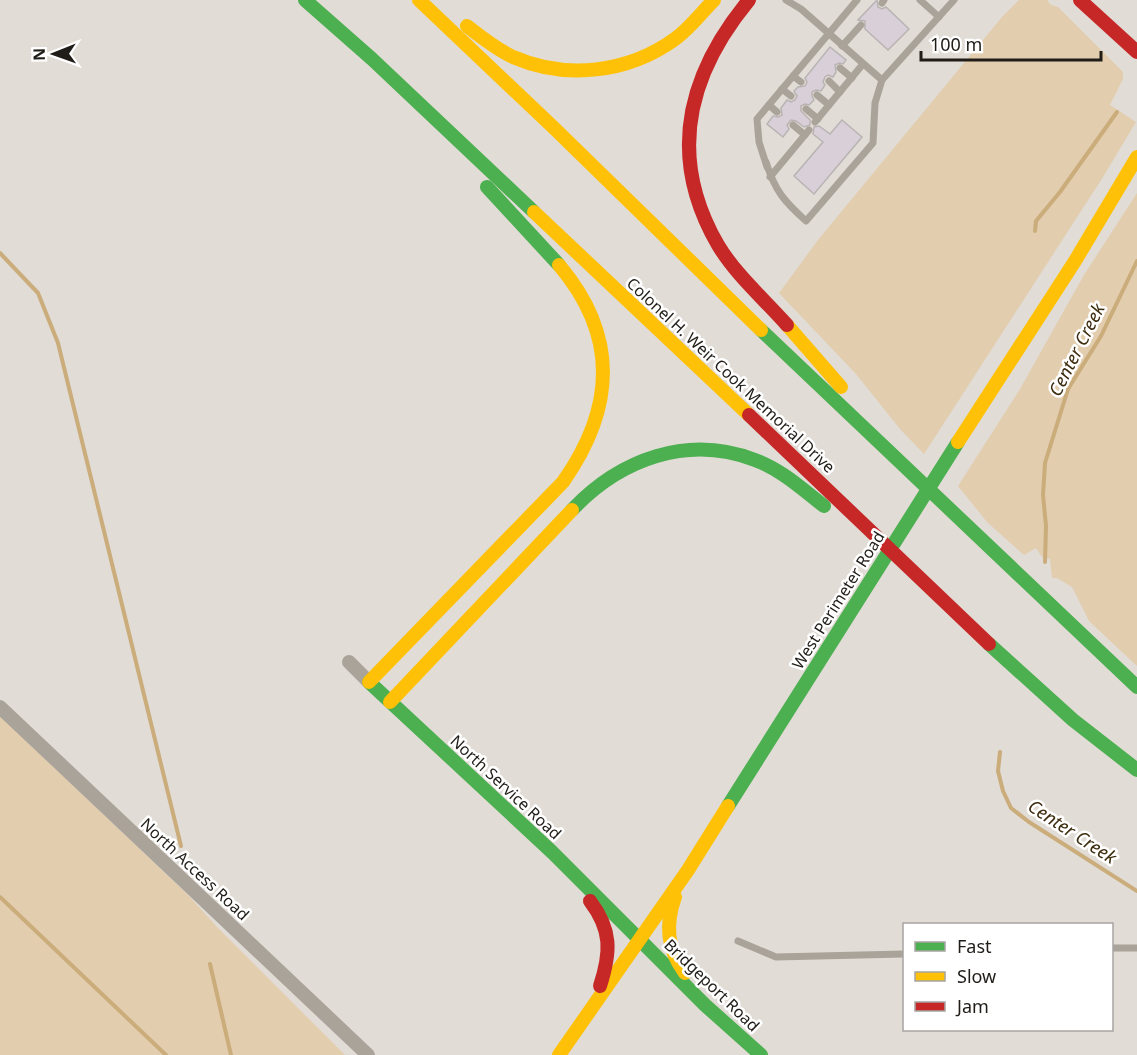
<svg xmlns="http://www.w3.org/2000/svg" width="1137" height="1055" font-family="'Noto Sans',sans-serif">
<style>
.green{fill:#e2cdae}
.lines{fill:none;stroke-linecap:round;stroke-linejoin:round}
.stream{stroke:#cbac7b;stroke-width:4}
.building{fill:#d9cfd8;stroke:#b8b4b3;stroke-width:1.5}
.lane{stroke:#aaa39a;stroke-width:7}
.street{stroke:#aaa39a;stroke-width:14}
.fast{stroke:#4caf50;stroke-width:14}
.slow{stroke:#ffc107;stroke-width:14}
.jam{stroke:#c62828;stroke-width:14}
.labels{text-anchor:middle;stroke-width:5;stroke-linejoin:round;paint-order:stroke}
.street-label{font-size:16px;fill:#201c17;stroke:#fff}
.water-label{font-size:18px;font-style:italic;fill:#3e2c0f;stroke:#fff}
</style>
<rect width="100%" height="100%" fill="#e1dcd5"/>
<g class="green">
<polygon points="1019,0 1047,0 1051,5 1058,7 1123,72 1123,79 1110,105 1136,122 1103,177 924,454 900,429 856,374 779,293 818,240 1002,17"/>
<polygon points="1137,193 1137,666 1089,621 1072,587 1057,578 1052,578 1050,559 1042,557 1036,548 1024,555 987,522 958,486 1020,389 1084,275"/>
<polygon points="0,716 188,895 217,927 345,1055 0,1055"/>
</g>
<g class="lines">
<g class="stream">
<polyline points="1035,231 1036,221 1060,192 1117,112"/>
<polyline points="0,253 38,293 58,343 181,846"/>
<polyline points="1045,562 1046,526 1043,495 1045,463 1068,389 1101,336 1137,261"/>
<polyline points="1000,752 998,771 1003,791 1011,808 1029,822 1137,891"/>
<polyline points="0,897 166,1055"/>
<polyline points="210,964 231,1055"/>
</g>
</g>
<g class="building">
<polygon points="877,0 878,7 882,9 886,7 909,29 888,50 865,29 865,21 858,20"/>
<polygon points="830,47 846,60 843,64 839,63 835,65 836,72 833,77 828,75 825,77 823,82 825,85 821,91 816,90 812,92 812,96 814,100 809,105 805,104 801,106 801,111 810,120 810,125 804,127 796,121 791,120 787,125 789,129 783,137 767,124 773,116 778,117 782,115 781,108 787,100 791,102 795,100 797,96 794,91 798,87 805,86 807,82 805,78"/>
<polygon points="842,120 862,137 814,194 794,176 823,142 813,134 814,127 819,126 830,134"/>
</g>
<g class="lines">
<g class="lane">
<polyline points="786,0 801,9 882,80 954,0"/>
<polyline points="920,0 939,17"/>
<polyline points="882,3 884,0"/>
<polyline points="842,46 861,25"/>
<polyline points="840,68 852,78"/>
<polyline points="793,76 801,82"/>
<polyline points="829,81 840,92"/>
<polyline points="782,89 791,96"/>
<polyline points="817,95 829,105"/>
<polyline points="769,105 777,112"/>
<polyline points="806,109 818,119"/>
<polyline points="815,122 863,64"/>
<polyline points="793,125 805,135"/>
<path d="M766,162C775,191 784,201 806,221L873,143L875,103L882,80"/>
<polyline points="767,167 759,142 757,119 857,0"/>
<polyline points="770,177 809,130"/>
<polyline points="738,941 776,957 904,954"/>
<polyline points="1112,948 1137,948"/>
</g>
<g class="street">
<polyline points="349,662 369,682"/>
<polyline points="0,707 368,1055"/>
</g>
<g class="fast">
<polyline points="305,0 372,59 534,212"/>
<polyline points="487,187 559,265"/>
<polyline points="761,330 1137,687"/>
<path d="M572,510C620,459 688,434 755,460C782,470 802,489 824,506"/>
<polyline points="989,644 1073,720 1137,770"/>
<polyline points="369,682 552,852 705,1005 761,1055"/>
<polyline points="728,806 958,442"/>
</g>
<g class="slow">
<polyline points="419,0 554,128 761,330"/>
<path d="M467,26C481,37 496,49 513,57C566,80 628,73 675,39C690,28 701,13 714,0"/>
<polyline points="534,212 749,415"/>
<polyline points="787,325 841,387"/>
<polyline points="958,442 1075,261 1137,157"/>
<path d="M369,682L563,482C615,408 619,336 559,265"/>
<polyline points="390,702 572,510"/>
<path d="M675,897C665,925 667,949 685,973"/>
<polyline points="559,1055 688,870 728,806"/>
</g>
<g class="jam">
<path d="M749,0C687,75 667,157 718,245C736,275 764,299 787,325"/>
<polyline points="1080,0 1137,52"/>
<polyline points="749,415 989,644"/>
<path d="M590,901C612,930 611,952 600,986"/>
</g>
</g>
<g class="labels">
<g class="street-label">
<text transform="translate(731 375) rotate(43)" y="6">Colonel H. Weir Cook Memorial Drive</text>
<text transform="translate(838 600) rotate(-58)" y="6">West Perimeter Road</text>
<text transform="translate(506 787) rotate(43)" y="6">North Service Road</text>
<text transform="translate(195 869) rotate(43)" y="6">North Access Road</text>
<text transform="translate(712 985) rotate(44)" y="6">Bridgeport Road</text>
</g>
<g class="water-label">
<text transform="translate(1077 350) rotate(-63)" y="6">Center Creek</text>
<text transform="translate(1072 832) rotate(33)" y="6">Center Creek</text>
</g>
</g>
<rect x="903" y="923" width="210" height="108" fill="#ffffff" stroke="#a6a4a2" stroke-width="1.5"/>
<rect x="915" y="942" width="30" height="9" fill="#4caf50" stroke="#a6a4a2" stroke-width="1.5"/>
<text x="957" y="953" font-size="18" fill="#201c17">Fast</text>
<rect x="915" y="972" width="30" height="9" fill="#ffc107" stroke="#a6a4a2" stroke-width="1.5"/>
<text x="957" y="983" font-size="18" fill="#201c17">Slow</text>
<rect x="915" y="1002" width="30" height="9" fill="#c62828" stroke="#a6a4a2" stroke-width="1.5"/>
<text x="957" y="1013" font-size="18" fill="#201c17">Jam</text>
<g transform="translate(54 54) rotate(269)" stroke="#ffffff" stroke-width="4.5" paint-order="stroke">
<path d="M0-4.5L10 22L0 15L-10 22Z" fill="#201c17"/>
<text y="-9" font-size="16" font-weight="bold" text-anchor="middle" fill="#201c17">N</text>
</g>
<path d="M921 51v9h180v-9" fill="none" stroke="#201c17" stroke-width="3"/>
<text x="930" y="51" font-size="18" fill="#201c17" stroke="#ffffff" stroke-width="4.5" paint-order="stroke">100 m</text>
</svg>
